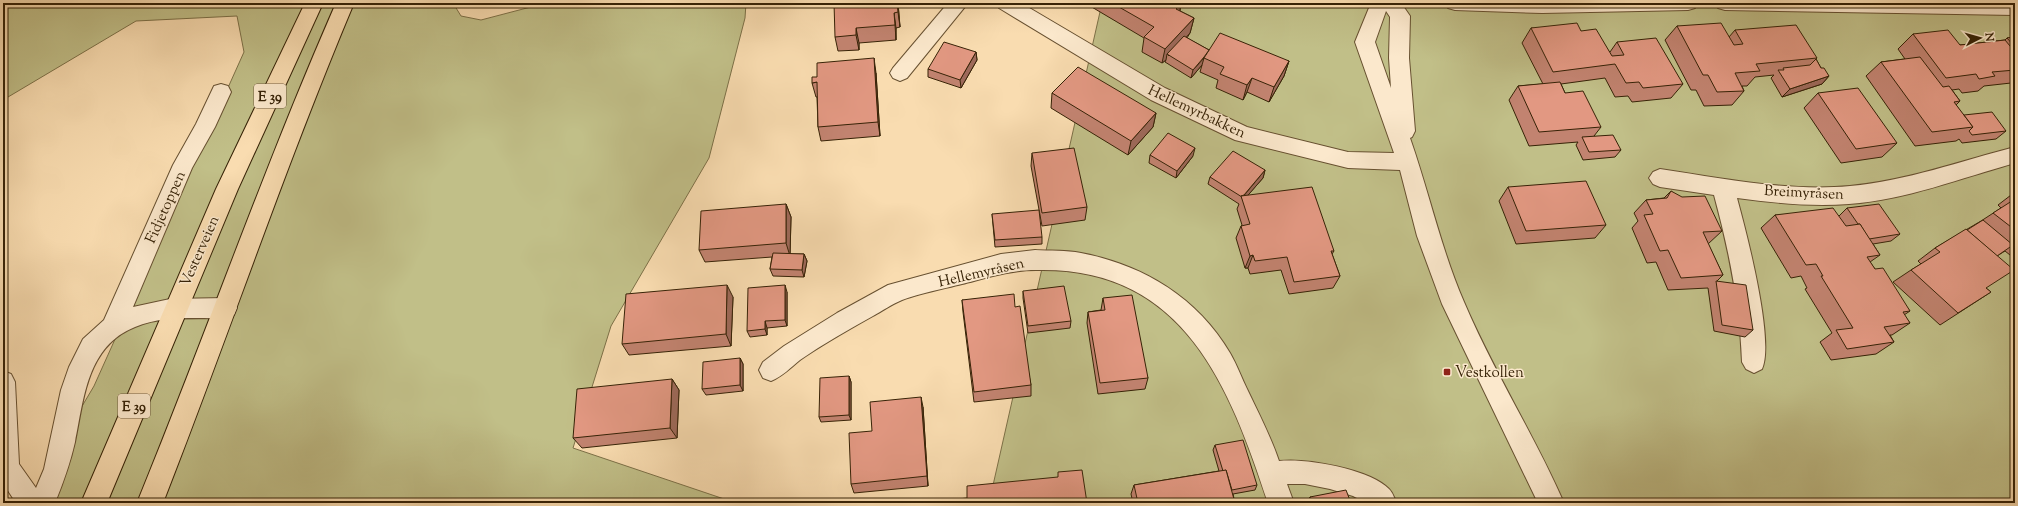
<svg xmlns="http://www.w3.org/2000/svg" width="2018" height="506" font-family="'Sorts Mill Goudy',serif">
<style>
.green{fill:#c1bf88;stroke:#7c7047}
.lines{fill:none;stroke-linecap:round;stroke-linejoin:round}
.minor-casing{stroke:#675030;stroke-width:2}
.highway-casing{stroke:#362206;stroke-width:2}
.minor{fill:#fbe8cc;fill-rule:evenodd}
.highway{fill:#f9dcb0;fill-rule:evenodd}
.wall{fill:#c28370;stroke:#362206}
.shaded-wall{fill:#9e6a5b;stroke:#362206}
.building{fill:#e29882;stroke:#362206}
.poi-dot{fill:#8f2418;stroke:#fbe8cc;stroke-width:1.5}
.labels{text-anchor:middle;stroke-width:3;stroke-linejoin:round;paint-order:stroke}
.shield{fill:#fbe8cc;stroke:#715d41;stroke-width:1}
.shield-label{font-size:14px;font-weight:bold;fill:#362206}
.street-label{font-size:15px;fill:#362206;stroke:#fbe8cc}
.poi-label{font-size:15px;fill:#362206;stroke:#fbe8cc;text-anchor:start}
</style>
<rect width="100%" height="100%" fill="#f9dcb0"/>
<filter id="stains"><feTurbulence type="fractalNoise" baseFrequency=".005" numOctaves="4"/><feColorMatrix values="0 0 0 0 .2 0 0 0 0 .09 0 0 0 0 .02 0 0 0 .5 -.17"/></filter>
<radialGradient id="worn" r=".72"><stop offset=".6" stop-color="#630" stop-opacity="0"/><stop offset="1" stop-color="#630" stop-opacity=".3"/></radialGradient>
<g class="green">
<polygon points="3,3 453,3 461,16 481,20 546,3 746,3 745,18 709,158 611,326 573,448 736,503 36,503 78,413 94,386 244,52 237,16 136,21 3,100"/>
<polygon points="1102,3 2015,3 2015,503 989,503"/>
</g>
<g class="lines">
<defs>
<g id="minor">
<polygon points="948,3 968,3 907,78 900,81 893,78 890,73 893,68"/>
<path d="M997,3H1021L1165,88L1247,127L1348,152L1394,153L1355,42L1371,3H1401L1410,16L1409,58L1415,131L1412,137L1410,138C1429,192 1441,249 1464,302C1493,371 1534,434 1564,503H1538L1442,304L1417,236L1400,170L1348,168L1235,140L1151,100L999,8ZM1386,11L1390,17L1389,58L1391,88L1375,42Z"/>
<polygon points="1446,3 1697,3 1695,8 1688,10 1542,13 1455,10 1448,8"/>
<polygon points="1716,3 2015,3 2015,15 1725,10 1718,8"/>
<path d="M221,84L228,86L231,92L215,127L192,168L133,307L170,299L226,298L234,301L237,308L234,315L226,318C196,319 164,315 135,327C87,346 84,398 75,442C70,464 63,483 55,503H16L3,483V371L11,374L15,382L19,464L36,488L44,469L61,390L69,367L83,339L104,320L173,165L196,124L214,86Z"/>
<path d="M2015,147V163C1961,178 1906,200 1849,204C1812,207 1774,203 1737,198C1746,231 1775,341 1762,369L1754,373L1746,369L1742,362C1740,305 1729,250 1714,195L1660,187L1653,184L1649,178L1653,172L1660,169C1722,178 1787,192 1850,186C1906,181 1961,161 2015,147Z"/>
<path d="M1035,250C1050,251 1066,250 1081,253C1143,265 1197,297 1230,353C1237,365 1242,379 1248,391C1259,414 1271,437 1279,461C1306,458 1370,469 1389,489C1393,493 1394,498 1397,503H1367L1353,496L1330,489L1305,484H1287L1294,503H1268C1229,384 1183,266 1036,270C1010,270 986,278 962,284C942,289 921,293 902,300C892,304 882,311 873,316C848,330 823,344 800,360C790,368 783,376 771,381L763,378L759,370L763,362L784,346L837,313L888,285L1001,254Z"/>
</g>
<g id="highway">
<polygon points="305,3 323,3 238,189 107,503 81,503 216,189"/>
<path d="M336,3H354C285,167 228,337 163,503H137C205,337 264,167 336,3Z"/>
</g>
</defs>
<use href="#minor" class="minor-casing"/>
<use href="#highway" class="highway-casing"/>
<use href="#minor" class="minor"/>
<use href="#highway" class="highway"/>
</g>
<g class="wall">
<polygon points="898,3 900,27 896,28 896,40 859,43 859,50 838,51 835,37"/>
<polygon points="1085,3 1180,3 1181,4 1180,11 1194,18 1190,33 1187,38 1209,50 1289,61 1284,76 1269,102 1247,92 1243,100 1216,88 1218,80 1200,72 1202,65 1191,78 1165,62 1166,60 1162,63 1142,52 1144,38"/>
<polygon points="1677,26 1729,37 1735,30 1817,58 1816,59 1821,68 1829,76 1822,84 1782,97 1771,78 1774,75 1755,77 1747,86 1742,86 1744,91 1732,105 1704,106 1696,90 1691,90 1665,40"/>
<polygon points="1531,28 1581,31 1610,52 1617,42 1683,84 1671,98 1632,102 1628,96 1615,97 1605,78 1561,84 1565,93 1601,127 1594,136 1621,150 1615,157 1583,160 1576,145 1578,142 1529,146 1509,100 1518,86 1543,84 1522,43"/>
<polygon points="1913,34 1960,45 2005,40 2007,38 2015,37 2015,83 2013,81 2011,83 1984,86 1978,91 1962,93 1959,89 1952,90 1960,101 1956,105 1964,116 2006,131 1996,139 1962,143 1959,139 1956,141 1915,146 1866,76 1881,62 1905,59 1898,49"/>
<polygon points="976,52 977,60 961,88 928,77 928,69"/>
<polygon points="876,73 880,136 821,141 818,127 817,97 816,97 812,83"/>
<polygon points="1052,93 1156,113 1153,127 1128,155 1051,108"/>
<polygon points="1818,93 1897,143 1882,157 1841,163 1804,108"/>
<polygon points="1032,153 1087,207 1085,220 1042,226 1031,166"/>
<polygon points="1150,155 1193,156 1176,178 1149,163"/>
<polygon points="1265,170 1263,178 1248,195 1334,251 1332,254 1340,276 1333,288 1289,294 1281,270 1250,274 1248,268 1245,268 1236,238 1241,226 1242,225 1237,209 1239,204 1208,184 1210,177"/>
<polygon points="1508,187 1606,225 1595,238 1516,244 1499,201"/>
<polygon points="1671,191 1722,231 1708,244 1723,275 1717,281 1753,330 1745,337 1714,331 1708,288 1668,290 1656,262 1647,263 1632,228 1638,221 1634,213 1646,200 1664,198"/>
<polygon points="2015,192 2015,259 2005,251 1997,256 1986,288 1991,292 1940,325 1893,282 1911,270 1921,264 1918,261 1935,248 1981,221 2001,208 1998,205"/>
<polygon points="786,204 791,217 790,254 804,254 807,261 804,277 773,276 770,269 772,257 705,262 699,250"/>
<polygon points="1847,208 1900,234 1891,241 1873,244 1880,255 1870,262 1875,269 1910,311 1904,315 1910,323 1892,335 1890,335 1894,342 1876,354 1831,360 1820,342 1832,333 1805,289 1807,288 1801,276 1791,278 1761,228 1775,215 1839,216"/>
<polygon points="992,214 1042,237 1042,244 995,247"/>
<polygon points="1023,291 1071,321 1070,328 1028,333 1023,298"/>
<polygon points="787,292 787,326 767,328 767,335 750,337 747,331"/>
<polygon points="733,297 731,346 629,355 622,344"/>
<polygon points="1103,298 1148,378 1145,389 1098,394 1087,323 1088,312 1101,310"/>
<polygon points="962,300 1015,307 1031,385 1031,396 974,402 963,312"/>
<polygon points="740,358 743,364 743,391 706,395 702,389"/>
<polygon points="849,376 851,382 851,420 821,422 819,417"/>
<polygon points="672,379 679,390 677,438 582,448 573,438"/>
<polygon points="923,407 928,486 854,493 851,484"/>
<polygon points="1215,445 1257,485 1255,490 1233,494 1235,503 1133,503 1131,494 1134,485 1219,471 1213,450"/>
<polygon points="1310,497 1351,503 1307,503 1306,502"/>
</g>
<g class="shaded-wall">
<polygon points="897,3 898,3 900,27 898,12"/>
<polygon points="1181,4 1178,19 1176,9"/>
<polygon points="894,13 896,28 896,40 895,25"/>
<polygon points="1194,18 1190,33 1169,56 1167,54 1166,60 1162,63 1165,49"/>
<polygon points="856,28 859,43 859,50 856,35"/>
<polygon points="976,52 977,60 961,88 960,80"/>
<polygon points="874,58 876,73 880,136 878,122"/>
<polygon points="1204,58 1202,65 1191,78 1193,70"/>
<polygon points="1289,61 1284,76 1269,102 1274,87"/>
<polygon points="1829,76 1822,84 1782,97 1790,89"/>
<polygon points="1252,78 1247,92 1243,100 1247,85"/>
<polygon points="1156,113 1153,127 1128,155 1131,141"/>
<polygon points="1195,148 1193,156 1176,178 1177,171"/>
<polygon points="1265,170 1263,178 1243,201 1242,198"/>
<polygon points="786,204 791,217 790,256 786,243"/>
<polygon points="804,254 807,261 804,277 802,270"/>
<polygon points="1253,255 1248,268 1245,268 1250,256"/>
<polygon points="727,285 733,297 731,346 726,334"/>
<polygon points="785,285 787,292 787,326 785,320"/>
<polygon points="765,321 767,328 767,335 765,329"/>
<polygon points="740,358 743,364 743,391 740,385"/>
<polygon points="849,376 851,382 851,420 849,415"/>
<polygon points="672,379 679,390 677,438 670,428"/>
<polygon points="921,397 923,407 928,486 927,476"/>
</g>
<g class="building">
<polygon points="834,3 897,3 898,12 894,13 895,25 856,28 856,35 835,37"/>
<polygon points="1112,3 1180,3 1181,4 1176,9 1194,18 1165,49 1144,37 1154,27"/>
<polygon points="1577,23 1581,31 1596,29 1612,56 1624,55 1617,42 1656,38 1683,84 1643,88 1639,82 1626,83 1615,64 1553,72 1531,28"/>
<polygon points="1721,23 1734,45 1743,44 1735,30 1796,25 1817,58 1756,64 1760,71 1735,73 1744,91 1717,92 1708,75 1703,75 1677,26"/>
<polygon points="1948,30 1960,45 2005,40 2015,52 2015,70 1992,72 1995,76 1979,79 1976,74 1946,78 1913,34"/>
<polygon points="1220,33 1289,61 1274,87 1252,78 1247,85 1220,74 1224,67 1204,58"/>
<polygon points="1184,36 1209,50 1204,57 1193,70 1167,54"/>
<polygon points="2015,37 2015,47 2007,38"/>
<polygon points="944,42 976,52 960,80 928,69"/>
<polygon points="1920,57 1943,87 1949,86 1960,101 1954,102 1973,127 1932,132 1881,62"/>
<polygon points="874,58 878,122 818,127 817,82 812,83 812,77 817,77 817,63"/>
<polygon points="1816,59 1821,68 1824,68 1829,76 1790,89 1778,70 1784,70 1783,68 1810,65"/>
<polygon points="1078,67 1156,113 1131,141 1052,93"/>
<polygon points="1560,82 1565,93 1583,91 1601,127 1539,132 1518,86"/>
<polygon points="1858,88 1897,143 1856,149 1818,93"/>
<polygon points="1992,112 2006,131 1972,135 1969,131 1973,127 1964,115"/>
<polygon points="1168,133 1195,148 1177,171 1150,155"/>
<polygon points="1613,135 1621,150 1589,152 1582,137"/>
<polygon points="1074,148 1087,207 1042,213 1032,153"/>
<polygon points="1233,151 1265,170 1244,195 1241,196 1242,197 1210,177"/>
<polygon points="1586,181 1606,225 1526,231 1508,187"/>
<polygon points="1312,187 1334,251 1331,251 1340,276 1294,282 1287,257 1255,261 1253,255 1250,256 1241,226 1250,224 1241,196"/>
<polygon points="1671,191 1682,197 1705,196 1722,231 1703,232 1723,275 1681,278 1668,250 1660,251 1644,215 1653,214 1646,200 1667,198"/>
<polygon points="2015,199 2015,230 1993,213"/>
<polygon points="786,204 786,243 699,250 701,211"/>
<polygon points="1879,204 1900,234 1869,239 1860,224 1858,224 1847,208"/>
<polygon points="1833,208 1846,226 1860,224 1880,255 1867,257 1875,269 1883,268 1910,311 1903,312 1910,323 1884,327 1894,342 1847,349 1836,330 1853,328 1821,276 1823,276 1816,264 1806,265 1775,215"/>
<polygon points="1039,210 1042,237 995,240 992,214"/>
<polygon points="1983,220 2013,245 1997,256 1967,230"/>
<polygon points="1966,229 2014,270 1986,288 1991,292 1958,313 1911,270 1940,252 1935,248"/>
<polygon points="773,253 804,254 802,270 770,269"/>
<polygon points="1716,281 1746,285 1753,330 1722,325"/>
<polygon points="727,285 726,334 622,344 626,294"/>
<polygon points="785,285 785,320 765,321 765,329 747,331 748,288"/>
<polygon points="1064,286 1071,321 1028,326 1023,291"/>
<polygon points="1014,294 1015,307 1020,306 1031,385 974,392 962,300"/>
<polygon points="1132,295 1148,378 1100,383 1088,312 1105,310 1103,298"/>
<polygon points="740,358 740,385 702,389 703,362"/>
<polygon points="849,376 849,415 819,417 820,378"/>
<polygon points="672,379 670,428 573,438 577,389"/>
<polygon points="921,397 927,476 851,484 849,433 872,431 870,402"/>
<polygon points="1243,440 1257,485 1232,490 1226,470 1223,471 1215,445"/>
<polygon points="1082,470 1087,503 948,503 948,500 967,498 967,486 1058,477 1058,472"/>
<polygon points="1226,470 1235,503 1138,503 1134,485"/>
<polygon points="1346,490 1351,503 1312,503 1310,497"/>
</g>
<rect class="poi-dot" x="1443" y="368" width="8" height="8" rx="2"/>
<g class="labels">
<g class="shield">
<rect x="254" y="84" width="32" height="24" rx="3"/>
<rect x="118" y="394" width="32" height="24" rx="3"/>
</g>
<g class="shield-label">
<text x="270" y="101">E 39</text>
<text x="134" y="411">E 39</text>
</g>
<g class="street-label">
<text transform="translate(1197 111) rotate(25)" y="5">Hellemyrbakken</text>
<text transform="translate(1804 192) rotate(3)" y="5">Breimyråsen</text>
<text transform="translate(165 207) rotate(-66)" y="5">Fidjetoppen</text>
<text transform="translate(199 251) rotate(-66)" y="5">Vesterveien</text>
<text transform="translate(981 272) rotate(-13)" y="5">Hellemyråsen</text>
</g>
<g class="poi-label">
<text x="1455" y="377">Vestkollen</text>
</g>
</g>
<rect width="2018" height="506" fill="none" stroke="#f9dcb0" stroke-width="16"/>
<rect x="4" y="4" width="2010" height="498" fill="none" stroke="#362206" stroke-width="2"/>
<rect x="8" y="8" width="2002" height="490" fill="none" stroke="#362206"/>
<g transform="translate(1980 38) rotate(84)" stroke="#fbe8cc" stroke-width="3" paint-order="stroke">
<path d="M0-3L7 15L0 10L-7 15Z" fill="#362206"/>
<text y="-6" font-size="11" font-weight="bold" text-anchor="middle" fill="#362206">N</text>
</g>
<rect width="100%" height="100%" filter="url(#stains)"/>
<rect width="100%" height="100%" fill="url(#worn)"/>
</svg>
